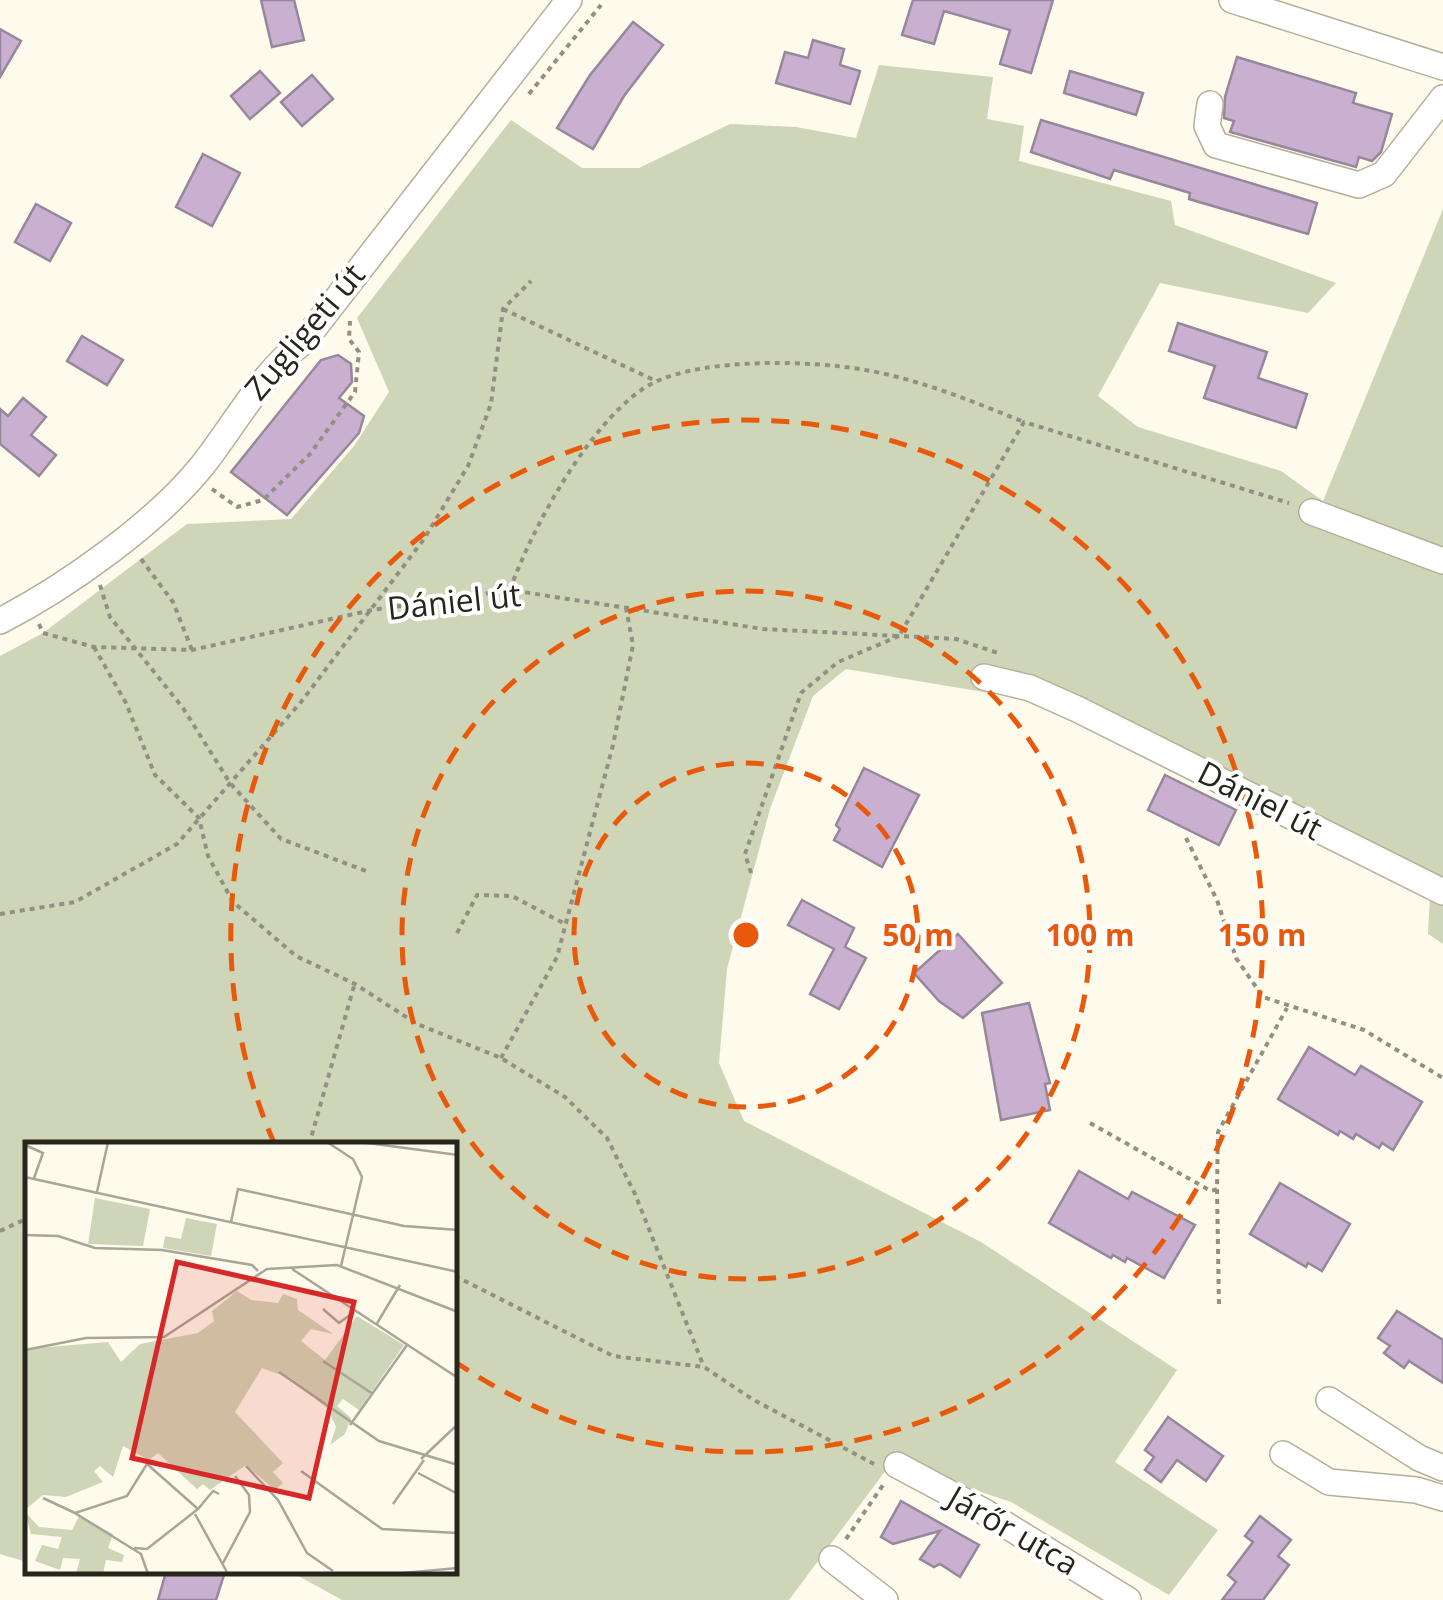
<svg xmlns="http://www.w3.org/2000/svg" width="1443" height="1600" font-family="'Open Sans',sans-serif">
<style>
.green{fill:#cfd6b7}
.building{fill:#c9afd0;stroke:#96889a;stroke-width:2.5}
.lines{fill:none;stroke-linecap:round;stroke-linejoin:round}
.minor-casing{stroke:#b5af99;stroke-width:28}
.path{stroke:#928f84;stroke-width:4;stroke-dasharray:5 5;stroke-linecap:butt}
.minor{stroke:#fff;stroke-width:25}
.ring{fill:none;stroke:#e8590c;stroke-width:5;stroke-dasharray:18 12}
.labels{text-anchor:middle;stroke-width:8;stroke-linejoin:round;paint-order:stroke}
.street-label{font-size:32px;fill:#27251c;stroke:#fff}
.inset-road{fill:none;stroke:#a8a599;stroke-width:2.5}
.view{fill:#d62828;fill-opacity:0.15;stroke:#d62828;stroke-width:5}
.inset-edge{fill:none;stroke:#27251c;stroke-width:5}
.centre{fill:#e8590c;stroke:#fff;stroke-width:5}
.ring-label{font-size:30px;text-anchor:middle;font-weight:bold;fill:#e8590c;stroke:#fff;stroke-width:8;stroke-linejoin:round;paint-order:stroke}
</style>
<rect width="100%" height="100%" fill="#fefaec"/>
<polygon class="green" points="879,65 993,77 987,119 1024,126 1019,161 1171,201 1175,225 1336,283 1308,313 1160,283 1098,396 1138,427 1281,471 1323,501 1443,209 1443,944 1428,934 1431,874 1062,705 846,669 813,696 770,809 727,969 719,1063 744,1121 981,1242 1177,1370 1115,1462 1218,1530 1169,1595 1011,1502 925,1473 898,1454 789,1600 342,1600 293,1573 455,1572 455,1145 28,1145 27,1562 0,1554 0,656 43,633 187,524 291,519 354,446 389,392 357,318 511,120 582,168 639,168 730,124 796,127 856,138"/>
<g class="building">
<polygon points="261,0 294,0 304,40 272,47"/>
<polygon points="913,0 1053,0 1031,73 1000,64 1010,30 944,11 934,44 902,35"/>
<polygon points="633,22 663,45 624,96 593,149 557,128 590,75"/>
<polygon points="0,29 21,41 0,77"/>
<polygon points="813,40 844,49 840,65 860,71 850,104 776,83 785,52 808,58"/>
<polygon points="1237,57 1356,93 1353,103 1392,114 1381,152 1372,161 1359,157 1356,167 1230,132 1234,121 1224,118 1225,97"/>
<polygon points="260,71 280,93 250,119 231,96"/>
<polygon points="1070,71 1143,93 1136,115 1064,93"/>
<polygon points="312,75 333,99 302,126 281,102"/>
<polygon points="1041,120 1317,203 1308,234 1189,199 1190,193 1114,170 1110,179 1031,152"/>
<polygon points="203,154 240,173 212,226 176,207"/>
<polygon points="36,204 71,223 50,261 15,242"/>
<polygon points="1178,323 1267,352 1258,378 1307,394 1296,428 1204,398 1215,366 1169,351"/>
<polygon points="82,336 123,360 107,385 67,361"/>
<polygon points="338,355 351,364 352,382 339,398 364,416 359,433 287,515 231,472 321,360"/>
<polygon points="23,398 46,417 31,435 56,455 39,476 0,444 0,409 8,416"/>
<polygon points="864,768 919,795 882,867 834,840 840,829 836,825"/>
<polygon points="1165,775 1236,810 1219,845 1148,810"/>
<polygon points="802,900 854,928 845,947 866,958 839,1009 810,994 834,949 788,925"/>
<polygon points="958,934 1002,983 963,1018 939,1001 914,973"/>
<polygon points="1029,1003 1050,1083 1045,1084 1050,1110 1001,1120 982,1013"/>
<polygon points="1309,1047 1355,1075 1361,1066 1422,1102 1393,1150 1382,1143 1379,1148 1356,1134 1353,1139 1340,1131 1338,1135 1278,1099"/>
<polygon points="1079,1171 1128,1199 1132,1192 1195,1225 1164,1278 1127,1258 1125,1262 1113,1255 1111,1258 1049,1223"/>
<polygon points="1280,1183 1350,1224 1322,1271 1308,1263 1306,1267 1250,1234"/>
<polygon points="1397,1311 1443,1340 1443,1383 1409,1361 1404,1368 1384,1353 1390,1346 1378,1338"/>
<polygon points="1168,1417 1223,1456 1206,1481 1177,1460 1161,1482 1145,1470 1154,1457 1145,1450"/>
<polygon points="901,1501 979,1545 960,1577 940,1564 934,1567 920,1559 940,1531 893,1544 881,1537"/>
<polygon points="1260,1516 1291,1540 1278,1556 1289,1565 1263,1600 1222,1600 1236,1582 1228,1575 1253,1542 1245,1536"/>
<polygon points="166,1572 225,1572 216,1600 158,1600"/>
</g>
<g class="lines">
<defs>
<g id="minor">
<polyline points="1232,0 1443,67"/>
<polyline points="1210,104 1207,126 1216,145 1359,185 1384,174 1443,98"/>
<polyline points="1312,512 1443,561"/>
<path d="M0,621C66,587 155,524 202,466C236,423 260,375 304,341L569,0"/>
<polyline points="984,677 1030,688 1077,709 1443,892"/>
<polyline points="1329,1400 1419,1458 1443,1468"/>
<polyline points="1283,1454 1329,1482 1416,1490 1443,1498"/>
<polyline points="897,1465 983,1511 1128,1600"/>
<polyline points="832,1559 885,1600"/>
</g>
</defs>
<use href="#minor" class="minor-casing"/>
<g class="path">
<polyline points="529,94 601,5"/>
<polyline points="503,309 656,381"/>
<polyline points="212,489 237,507 263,500 310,454 355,392 359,352 349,339 350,321"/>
<polyline points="141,559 173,602 192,650"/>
<polyline points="100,585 110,617 183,708 230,783 281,839 369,872"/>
<path d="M510,590C531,529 595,411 655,382C706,358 810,360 865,370C919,379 974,402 1024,422"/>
<polyline points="39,624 43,633 94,647 192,650 372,610 510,590 763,629 899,636 1024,422 1289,503"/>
<polyline points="94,647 126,703 155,775 199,818 208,856 233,902 296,956 355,984 417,1024 501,1058 565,1097 607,1138 635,1194 704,1367"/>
<polyline points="1186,838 1217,900 1236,958 1263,997 1364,1030 1443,1078"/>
<polyline points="751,873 745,854 801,693 838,662 899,636 956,639 998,653"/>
<polyline points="0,914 75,902 177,844 301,702 424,539 468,466 491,404 503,309 531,281"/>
<polyline points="457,933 477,895 512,896 567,925"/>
<polyline points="501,1058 557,957 613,745 633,645 626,608"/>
<polyline points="1090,1123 1211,1191 1217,1189 1218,1132 1287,1008"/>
<polyline points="309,1145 354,986"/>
<polyline points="1217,1189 1219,1306"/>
<polyline points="0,1231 28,1218"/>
<polyline points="455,1276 613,1356 704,1367 752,1399 874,1464"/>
<polyline points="846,1539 883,1485"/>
</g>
<use href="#minor" class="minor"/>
</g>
<g class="ring">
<circle cx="746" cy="935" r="172"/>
<circle cx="746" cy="935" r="344"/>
<path d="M275 1145A516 516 0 1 1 457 1363"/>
</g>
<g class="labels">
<g class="street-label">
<text transform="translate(305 332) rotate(-50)" y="11">Zugligeti út</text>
<text transform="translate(454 602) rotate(-6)" y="11">Dániel út</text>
<text transform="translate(1260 801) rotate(27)" y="11">Dániel út</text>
<text transform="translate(1013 1531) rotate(30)" y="11">Járőr utca</text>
</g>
</g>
<g transform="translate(25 1142)">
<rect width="432" height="432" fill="#fefaec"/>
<path d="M70,56L125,67L118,104L63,102ZM161,76L192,82L186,114L138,106L140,94L156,97ZM212,149L226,158L253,161L258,152L272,157L273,168L308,192L286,187L276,199L300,218L332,174L379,203L334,268L318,257L312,264L326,276L320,292L305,303L311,285L303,267L267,237L237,226L210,270L258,321L248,330L258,341L250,348L221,323L185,348L178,342L172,347L133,311L124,318L98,304L88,335L75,324L69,329L78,340L41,355L18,353L0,368V207L83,200L96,220L115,202L173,191L189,179L187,169ZM0,370L14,385L47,388L54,374L88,392L83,406L99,413L97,420L81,418L78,432H51L55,417L38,416L35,428L10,419L17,403L33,407L37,395L6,392Z" fill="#cfd6b7"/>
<path class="inset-road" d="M302,0L328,17L337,35L316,124M335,0L433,13M0,3L18,11L9,36M0,35L433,130M72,50L83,0M206,80L213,47L379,84L433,88M0,93L33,94L70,106L137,108L227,123L233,129M267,127L433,236M298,167L314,181L329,170M351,183L375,143M0,208L61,196L139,195L242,127L312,123L433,170M298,219L348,252M254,230L354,299L433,323M325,283L382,203M396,317L433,282M221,324L253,358L282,411L308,429M276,329L357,387L433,391M393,331L433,352M18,356L50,371M368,362L399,318M173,367L188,349L194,352M170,372L203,432M109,406L122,407L173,367L122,322L102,354L50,371L116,412L123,432M198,421L225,370L224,353L210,334M367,432L433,426"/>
<path class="view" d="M152,120L329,160L284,356L107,316Z"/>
<rect width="432" height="432" class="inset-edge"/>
</g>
<circle cx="746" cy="935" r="15" class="centre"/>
<g class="ring-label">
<text x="918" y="946">50 m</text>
<text x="1090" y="946">100 m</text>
<text x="1262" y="946">150 m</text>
</g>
</svg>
